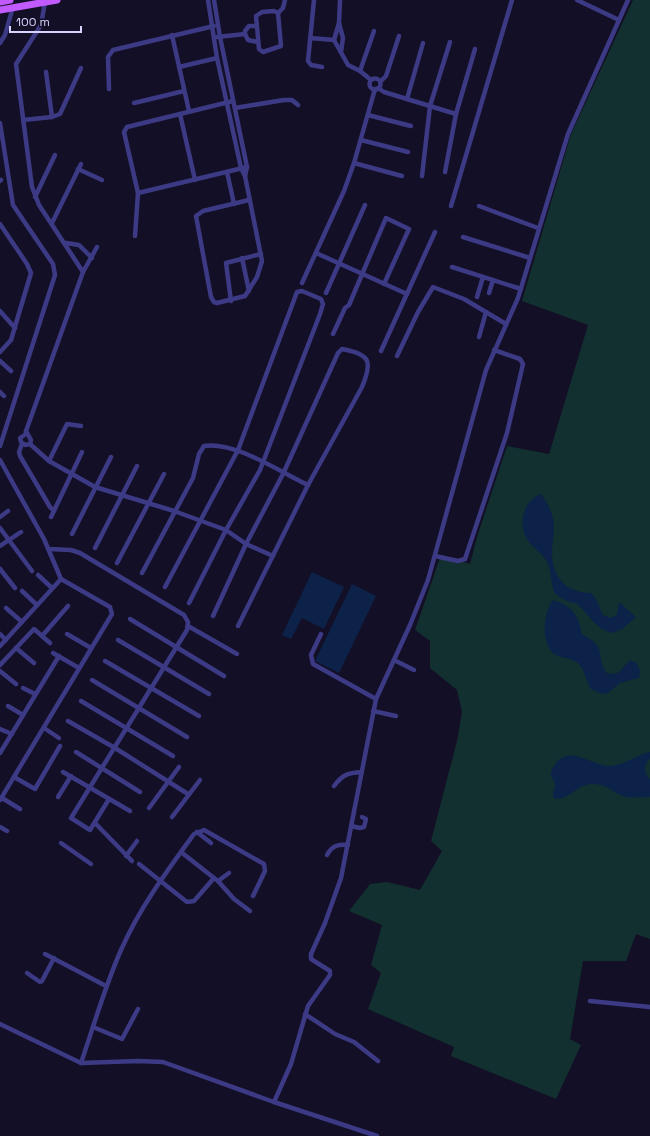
<svg xmlns="http://www.w3.org/2000/svg" width="650" height="1136" font-family="'Space Grotesk',sans-serif">
<style>
.green{fill:#12302f}
.water{fill:#0c2248}
.lines{fill:none;stroke-linecap:round;stroke-linejoin:round}
.minor{stroke:#3d3a85;stroke-width:4.5}
.primary{stroke:#c25bff;stroke-width:7}
</style>
<rect width="100%" height="100%" fill="#130f26"/>
<polygon class="green" points="633,0 650,0 650,939 636,934 626,961 583,961 570,1039 581,1045 556,1099 451,1056 454,1047 368,1009 381,973 371,965 382,925 349,911 370,884 387,882 420,890 442,851 431,841 457,741 462,712 457,690 430,668 430,641 415,630 441,555 470,564 477,537 507,446 549,454 588,325 522,301 571,134"/>
<g class="water">
<path d="M541,494C548,502 554,516 554,527C554,535 552,544 552,552C552,577 566,593 591,593L595,597L603,615L611,618L617,614L619,602L636,617L621,630L611,633C593,627 590,615 576,603C571,604 557,597 554,592C551,583 551,570 547,562C543,554 533,548 528,541C517,525 523,500 541,494Z"/>
<polygon points="312,572 344,587 324,629 302,618 291,639 282,635"/>
<polygon points="352,584 376,596 339,673 315,661"/>
<path d="M553,600C572,605 579,616 582,634C586,637 594,640 597,645C603,655 599,666 608,674L618,673L630,660L637,663L640,671L639,678L620,683L607,694L599,693L591,689C586,682 585,670 579,664C571,657 561,659 553,653C541,642 543,612 553,600Z"/>
<path d="M650,752V759C643,764 644,773 650,779V797C644,797 630,798 626,797C613,793 606,783 592,784C577,784 571,799 556,799L553,797C552,792 555,790 555,785C555,781 551,778 551,774C551,770 554,766 556,763C571,744 594,767 610,766C625,765 636,755 650,752Z"/>
</g>
<g class="lines">
<g class="minor">
<polyline points="208,0 217,58 241,168 245,176 262,261 257,277 245,296 217,303 214,302 211,297 196,216 203,211 249,200"/>
<polyline points="214,0 220,37 247,167 245,176"/>
<polyline points="314,0 308,61 311,65 322,67"/>
<polyline points="340,0 339,23 334,40 348,65 360,71 371,80"/>
<polyline points="577,0 619,20"/>
<polygon points="274,11 278,13 281,46 263,52 259,49 256,16 262,12"/>
<polyline points="278,13 283,8 285,0"/>
<polyline points="339,23 343,38 341,52"/>
<polyline points="245,34 245,31 249,26 256,26"/>
<polyline points="172,35 189,111"/>
<polyline points="217,37 245,34 248,40 258,42"/>
<polyline points="310,38 334,40"/>
<polyline points="0,43 5,35 13,7"/>
<polyline points="179,67 217,58"/>
<polyline points="360,71 374,31"/>
<polyline points="46,72 52,117"/>
<circle cx="375" cy="84" r="5.5"/>
<polyline points="380,82 386,76 399,36"/>
<polyline points="378,88 384,92 456,114"/>
<polyline points="109,89 108,57 113,50 214,26"/>
<polyline points="407,99 423,43"/>
<polyline points="233,101 127,127 124,132 138,193 247,167"/>
<polyline points="134,103 184,91"/>
<polyline points="235,108 284,100 292,100 298,105"/>
<polyline points="180,114 195,180"/>
<polyline points="368,115 411,126"/>
<polyline points="23,120 52,117 60,114 81,68"/>
<polyline points="0,123 13,205 53,264 55,275 0,446"/>
<polyline points="361,140 408,152"/>
<polyline points="354,163 402,176"/>
<polyline points="78,169 102,180"/>
<polyline points="227,172 234,204"/>
<polyline points="445,172 456,114 475,49"/>
<polyline points="422,176 430,106 450,42"/>
<polyline points="0,181 1,180"/>
<polyline points="35,197 55,155"/>
<polyline points="451,206 512,0"/>
<polyline points="479,206 538,228"/>
<polyline points="52,223 81,164"/>
<polyline points="0,224 27,264 31,273 11,340 0,352"/>
<polyline points="135,236 138,193"/>
<polyline points="463,237 530,258"/>
<polyline points="66,243 79,245 92,258"/>
<polyline points="316,253 407,294"/>
<polyline points="242,258 249,291"/>
<polyline points="452,267 521,289"/>
<polyline points="83,272 97,247"/>
<polyline points="302,283 344,191 354,163 375,89"/>
<polyline points="326,293 365,205"/>
<polyline points="489,293 493,280"/>
<polyline points="477,297 483,277"/>
<polyline points="231,301 226,263 261,254"/>
<polyline points="0,311 15,328"/>
<polyline points="333,334 345,308 349,305 386,218 409,229 384,284"/>
<polyline points="479,337 486,312"/>
<polyline points="381,351 435,232"/>
<polyline points="397,356 418,312 433,287 464,299 506,324"/>
<polyline points="0,361 11,371"/>
<polyline points="0,392 4,396"/>
<polyline points="26,431 83,272 39,205 32,187 16,64 41,25 45,2"/>
<polygon points="26,431 31,440 30,444 25,445 21,442 20,438 26,434"/>
<polyline points="22,444 19,452 20,456 50,507 54,511"/>
<polyline points="30,444 49,461 95,487 174,511 226,530 246,544 273,556"/>
<polyline points="0,460 44,539 61,579 110,607 112,614 0,800"/>
<polyline points="49,461 67,424 81,426"/>
<polyline points="0,517 8,511"/>
<polyline points="51,517 82,452"/>
<polyline points="0,528 32,571"/>
<polyline points="72,534 111,457"/>
<polyline points="0,546 21,532"/>
<polyline points="95,548 137,466"/>
<polyline points="48,549 71,550 80,553 184,615 188,622 187,630 71,818 90,830 109,799"/>
<polyline points="435,556 458,561 465,559 507,433 523,364 520,359 494,350"/>
<polyline points="117,563 164,474"/>
<polyline points="0,569 15,588"/>
<path d="M142,573L193,478L199,454L204,446C235,441 280,472 308,485"/>
<polyline points="38,575 52,588"/>
<polyline points="165,587 238,450 297,292 302,291 321,299 323,304 320,314 260,470 226,530 189,603"/>
<polyline points="22,591 37,605"/>
<polyline points="6,608 22,622"/>
<path d="M213,616L246,544L283,474L338,353L342,349C370,354 373,361 362,387L308,485L238,626"/>
<polyline points="130,619 224,676"/>
<polyline points="188,626 237,654"/>
<polyline points="0,634 6,640"/>
<polyline points="67,634 91,648"/>
<polyline points="321,634 311,655 313,664 376,699"/>
<polyline points="42,636 68,606"/>
<polyline points="118,640 209,694"/>
<polyline points="0,646 61,579"/>
<polyline points="16,648 34,663"/>
<polyline points="53,653 79,668"/>
<polyline points="394,660 414,670"/>
<polyline points="105,661 199,716"/>
<polyline points="0,665 34,629 50,643"/>
<polyline points="0,671 16,684"/>
<polyline points="92,680 187,737"/>
<polyline points="23,688 35,694"/>
<polyline points="81,701 173,756"/>
<polyline points="8,706 23,715"/>
<polyline points="373,711 396,716"/>
<polyline points="68,721 115,748 188,794"/>
<polyline points="44,728 59,738"/>
<polyline points="0,729 12,734"/>
<polyline points="76,752 140,792"/>
<polyline points="0,753 59,656"/>
<polyline points="63,772 130,811"/>
<polyline points="14,777 35,789 60,746"/>
<path d="M334,786C343,774 348,773 362,772"/>
<polyline points="58,797 71,776"/>
<polyline points="2,798 20,809"/>
<polyline points="149,808 179,767"/>
<polyline points="172,817 200,780"/>
<polyline points="95,823 132,861"/>
<polyline points="351,826 360,828 364,827 366,819 362,817"/>
<polyline points="0,827 7,831"/>
<polyline points="197,832 211,843"/>
<polyline points="61,843 91,864"/>
<polyline points="181,852 214,878"/>
<path d="M327,855C332,846 337,844 348,845"/>
<polyline points="126,856 137,841"/>
<polyline points="139,864 187,902 194,901 214,878 218,881 234,899 250,911"/>
<polyline points="218,881 229,873"/>
<polyline points="45,954 106,986"/>
<polyline points="27,973 40,982 42,981 54,958"/>
<polyline points="590,1001 650,1007"/>
<polyline points="305,1014 335,1034 354,1042 378,1061"/>
<polyline points="0,1024 81,1063 138,1061 163,1062 274,1102 377,1136"/>
<polyline points="93,1027 122,1039 138,1009"/>
<path d="M81,1063C94,1025 105,986 121,950C140,907 167,871 194,834L204,830L264,864L265,871L253,896"/>
<polyline points="274,1102 291,1064 308,1006 330,975 330,971 311,959 311,954 325,923 341,878 376,699 410,625 428,580 486,370 518,298 568,134 628,0"/>
</g>
<g class="primary">
<polyline points="0,2 10,0"/>
<polyline points="0,10 57,0"/>
</g>
</g>
<path d="M10 26v6h71v-6" fill="none" stroke="#d9d4ff" stroke-width="2"/>
<text x="16" y="26" font-size="12" fill="#d9d4ff" stroke="#130f26" stroke-width="3" paint-order="stroke">100 m</text>
</svg>
